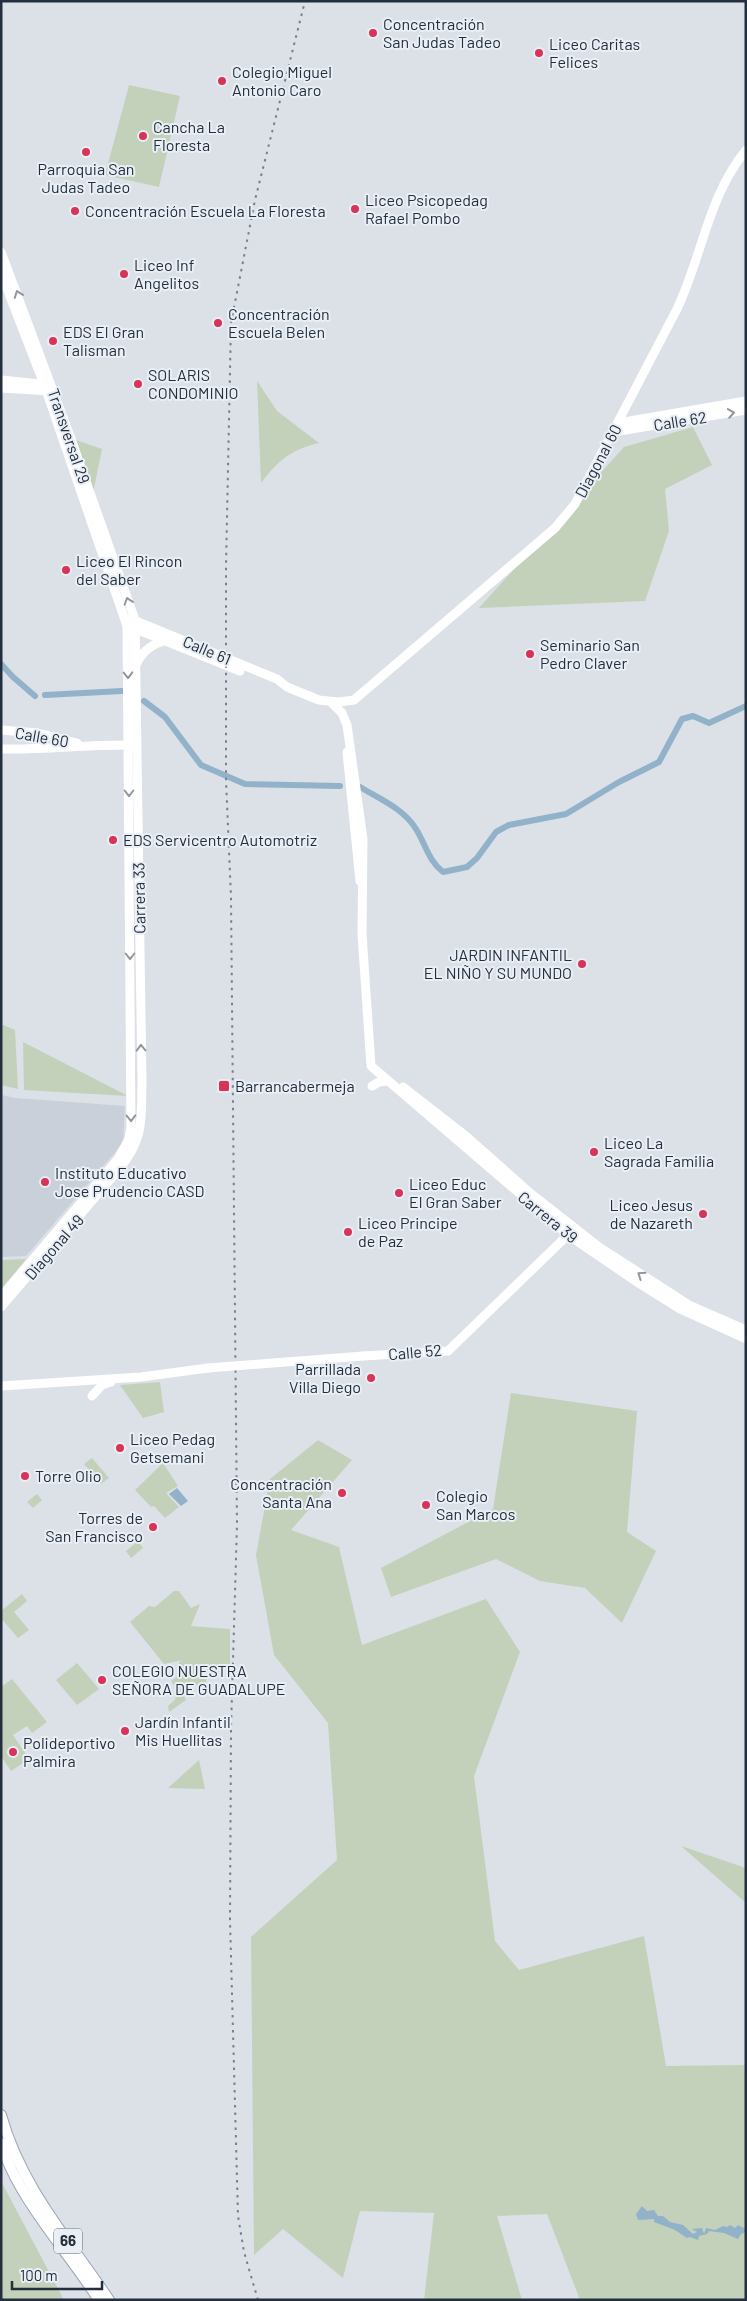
<svg xmlns="http://www.w3.org/2000/svg" width="747" height="2301" font-family="Barlow,sans-serif">
<style>
.built{fill:#c9d0d9}
.green{fill:#c3d1bb}
.water{fill:#92b2ca}
.lines{fill:none;stroke-linecap:round;stroke-linejoin:round}
.canal{stroke:#92b2ca;stroke-width:6}
.primary-casing{stroke:#99a6b3;stroke-width:12}
.secondary{stroke:#fff;stroke-width:9}
.primary{stroke:#fff;stroke-width:10}
.rail{stroke:#738191;stroke-width:2;stroke-dasharray:2.5 5;stroke-linecap:butt}
.secondary-bridge{stroke:#fff;stroke-width:9}
.oneway{stroke:#92979e}
.poi-dot{fill:#d83459;stroke:#eaeff5;stroke-width:2}
.labels{text-anchor:middle;stroke-width:4;stroke-linejoin:round;paint-order:stroke}
.shield{fill:#eaeff5;stroke:#5f6975;stroke-width:1}
.shield-label{font-size:15px;font-weight:bold;fill:#242f3e}
.poi-label{font-size:16px;fill:#242f3e;stroke:#eaeff5;text-anchor:start}
.street-label{font-size:16px;fill:#242f3e;stroke:#eaeff5}
</style>
<rect width="100%" height="100%" fill="#dbe1e7"/>
<polygon class="built" points="1,1095 16,1098 125,1106 123,1143 26,1256 1,1257"/>
<g class="green">
<polygon points="129,85 180,96 159,187 105,175"/>
<path d="M257,381L277,411L319,443C290,450 279,460 261,483Z"/>
<polygon points="693,427 712,465 665,489 669,531 645,601 479,608 624,447"/>
<polygon points="76,440 102,449 93,493"/>
<polygon points="1,1024 15,1030 18,1089 1,1085"/>
<polygon points="23,1042 128,1096 24,1090"/>
<polygon points="26,1259 1,1289 1,1260"/>
<polygon points="160,1382 164,1412 143,1418 120,1385"/>
<polygon points="511,1393 637,1411 627,1532 656,1551 622,1623 585,1588 540,1581 496,1559 391,1597 381,1568 493,1509"/>
<polygon points="318,1440 352,1460 291,1530 339,1547 362,1645 486,1599 520,1652 474,1776 495,1941 519,1970 644,1936 666,2066 746,2065 746,2300 580,2300 547,2214 497,2216 522,2300 424,2300 434,2213 360,2211 343,2278 283,2229 254,2255 251,1937 337,1860 328,1723 274,1655 256,1555 270,1479"/>
<polygon points="92,1458 109,1478 101,1484 84,1464"/>
<polygon points="163,1463 178,1486 166,1493 179,1507 165,1518 154,1506 151,1507 135,1490"/>
<polygon points="37,1494 42,1500 33,1508 27,1502"/>
<polygon points="138,1541 143,1548 131,1558 126,1551"/>
<polygon points="174,1591 179,1591 191,1608 200,1604 191,1626 230,1629 230,1666 208,1670 204,1693 192,1681 182,1692 186,1700 169,1712 168,1706 175,1700 177,1690 171,1681 179,1675 179,1662 182,1660 164,1664 130,1622 149,1606 155,1607"/>
<polygon points="22,1594 27,1601 14,1612 29,1630 18,1638 1,1618 1,1611"/>
<polygon points="77,1663 99,1689 77,1705 56,1680"/>
<polygon points="12,1679 47,1722 32,1733 27,1726 13,1735 29,1759 11,1771 1,1756 1,1687"/>
<polygon points="199,1760 205,1789 168,1788"/>
<polygon points="681,1846 746,1868 746,1903"/>
<polygon points="1,2183 2,2183 64,2300 1,2300"/>
</g>
<g class="water">
<polygon points="177,1488 188,1501 181,1506 169,1494"/>
<polygon points="642,2206 647,2211 654,2210 658,2216 663,2216 670,2222 683,2225 693,2234 697,2232 692,2229 702,2228 704,2234 706,2228 715,2230 723,2226 727,2227 730,2225 735,2228 738,2225 744,2228 746,2227 746,2232 741,2234 738,2239 724,2233 709,2231 707,2234 699,2236 698,2240 690,2237 687,2238 675,2230 654,2222 654,2219 638,2220 636,2214"/>
</g>
<g class="lines">
<g class="canal">
<polyline points="1,664 13,677 35,696"/>
<polyline points="45,695 122,691"/>
<polyline points="144,701 165,717 201,765 245,784 340,786"/>
<path d="M360,787C380,799 404,809 416,829C426,845 428,860 443,872L467,867L477,858L496,832L509,825L566,814L619,782L659,762L682,719L693,716L709,723L746,706"/>
</g>
<defs>
<g id="primary">
<path d="M1,2115C21,2187 68,2239 109,2300"/>
<path d="M1,2143C18,2199 68,2251 99,2300"/>
</g>
</defs>
<use href="#primary" class="primary-casing"/>
<g class="secondary">
<path d="M1,252L70,436L135,620L142,1081C141,1118 145,1137 120,1168L1,1307"/>
<polyline points="1,273 44,384 127,626 131,1127 129,1139 118,1159 1,1297"/>
<polyline points="1,380 49,385"/>
<polyline points="1,388 51,391"/>
<polyline points="618,423 746,401"/>
<polyline points="613,432 746,410"/>
<path d="M131,619L277,679L287,687L319,700L338,702L354,700L555,528L575,504L677,309C702,257 708,196 746,150"/>
<polyline points="131,627 240,671"/>
<path d="M137,663C143,650 153,644 167,640"/>
<polyline points="331,702 342,713 347,725 363,839 362,934 371,1066 568,1235 640,1284 680,1309 746,1339"/>
<polyline points="1,730 38,733 77,743"/>
<path d="M1,749C46,750 90,744 134,745"/>
<polyline points="347,752 360,881"/>
<polyline points="372,1086 379,1082 387,1081"/>
<polyline points="403,1087 466,1136 529,1192 599,1247 689,1305 746,1330"/>
<polyline points="363,1356 448,1351 572,1231"/>
<polyline points="1,1386 141,1377 208,1368"/>
<polyline points="92,1396 102,1385 111,1382"/>
</g>
<use href="#primary" class="primary"/>
<polyline class="rail" points="258,2300 244,2252 238,2216 230,1920 231,1728 237,1525 231,897 226,780 226,566 231,323 255,200 305,1"/>
<polyline class="secondary-bridge" points="208,1368 363,1356"/>
</g>
<defs><path id="oneway-chevron" d="M-2-3.5L2.5 0L-2 3.5" fill="none" stroke-width="1.6" stroke-linecap="round" stroke-linejoin="round" transform="scale(1.25)"/></defs>
<g class="oneway">
<use href="#oneway-chevron" transform="translate(18 294) rotate(-110)"/>
<use href="#oneway-chevron" transform="translate(731 413) rotate(-9)"/>
<use href="#oneway-chevron" transform="translate(128 601) rotate(-109)"/>
<use href="#oneway-chevron" transform="translate(128 675) rotate(89)"/>
<use href="#oneway-chevron" transform="translate(129 793) rotate(90)"/>
<use href="#oneway-chevron" transform="translate(130 956) rotate(90)"/>
<use href="#oneway-chevron" transform="translate(141 1048) rotate(-91)"/>
<use href="#oneway-chevron" transform="translate(131 1118) rotate(89)"/>
<use href="#oneway-chevron" transform="translate(641 1275) rotate(-146)"/>
</g>
<g class="poi-dot">
<circle cx="373" cy="33" r="5"/>
<circle cx="539" cy="53" r="5"/>
<circle cx="222" cy="81" r="5"/>
<circle cx="143" cy="136" r="5"/>
<circle cx="86" cy="152" r="5"/>
<circle cx="355" cy="209" r="5"/>
<circle cx="75" cy="211" r="5"/>
<circle cx="124" cy="274" r="5"/>
<circle cx="218" cy="323" r="5"/>
<circle cx="53" cy="341" r="5"/>
<circle cx="138" cy="384" r="5"/>
<circle cx="66" cy="570" r="5"/>
<circle cx="530" cy="654" r="5"/>
<circle cx="113" cy="840" r="5"/>
<circle cx="582" cy="964" r="5"/>
<rect x="218" y="1080" width="12" height="12" rx="2.5"/>
<circle cx="594" cy="1152" r="5"/>
<circle cx="45" cy="1182" r="5"/>
<circle cx="399" cy="1193" r="5"/>
<circle cx="703" cy="1214" r="5"/>
<circle cx="348" cy="1232" r="5"/>
<circle cx="371" cy="1378" r="5"/>
<circle cx="120" cy="1448" r="5"/>
<circle cx="25" cy="1476" r="5"/>
<circle cx="342" cy="1493" r="5"/>
<circle cx="426" cy="1505" r="5"/>
<circle cx="153" cy="1527" r="5"/>
<circle cx="102" cy="1680" r="5"/>
<circle cx="125" cy="1731" r="5"/>
<circle cx="13" cy="1752" r="5"/>
</g>
<g class="labels">
<rect class="shield" x="54" y="2228.5" width="28" height="25" rx="4"/>
<g class="shield-label">
<text x="68" y="2246">66</text>
</g>
<g class="poi-label">
<text x="383" y="30">Concentración<tspan x="383" dy="18">San Judas Tadeo</tspan></text>
<text x="549" y="50">Liceo Caritas<tspan x="549" dy="18">Felices</tspan></text>
<text x="232" y="78">Colegio Miguel<tspan x="232" dy="18">Antonio Caro</tspan></text>
<text x="153" y="133">Cancha La<tspan x="153" dy="18">Floresta</tspan></text>
<text x="86" y="175" text-anchor="middle">Parroquia San<tspan x="86" dy="18">Judas Tadeo</tspan></text>
<text x="365" y="206">Liceo Psicopedag<tspan x="365" dy="18">Rafael Pombo</tspan></text>
<text x="85" y="217">Concentración Escuela La Floresta</text>
<text x="134" y="271">Liceo Inf<tspan x="134" dy="18">Angelitos</tspan></text>
<text x="228" y="320">Concentración<tspan x="228" dy="18">Escuela Belen</tspan></text>
<text x="63" y="338">EDS El Gran<tspan x="63" dy="18">Talisman</tspan></text>
<text x="148" y="381">SOLARIS<tspan x="148" dy="18">CONDOMINIO</tspan></text>
<text x="76" y="567">Liceo El Rincon<tspan x="76" dy="18">del Saber</tspan></text>
<text x="540" y="651">Seminario San<tspan x="540" dy="18">Pedro Claver</tspan></text>
<text x="123" y="846">EDS Servicentro Automotriz</text>
<text x="572" y="961" text-anchor="end">JARDIN INFANTIL<tspan x="572" dy="18">EL NIÑO Y SU MUNDO</tspan></text>
<text x="235" y="1092">Barrancabermeja</text>
<text x="604" y="1149">Liceo La<tspan x="604" dy="18">Sagrada Familia</tspan></text>
<text x="55" y="1179">Instituto Educativo<tspan x="55" dy="18">Jose Prudencio CASD</tspan></text>
<text x="409" y="1190">Liceo Educ<tspan x="409" dy="18">El Gran Saber</tspan></text>
<text x="693" y="1211" text-anchor="end">Liceo Jesus<tspan x="693" dy="18">de Nazareth</tspan></text>
<text x="358" y="1229">Liceo Principe<tspan x="358" dy="18">de Paz</tspan></text>
<text x="361" y="1375" text-anchor="end">Parrillada<tspan x="361" dy="18">Villa Diego</tspan></text>
<text x="130" y="1445">Liceo Pedag<tspan x="130" dy="18">Getsemani</tspan></text>
<text x="35" y="1482">Torre Olio</text>
<text x="332" y="1490" text-anchor="end">Concentración<tspan x="332" dy="18">Santa Ana</tspan></text>
<text x="436" y="1502">Colegio<tspan x="436" dy="18">San Marcos</tspan></text>
<text x="143" y="1524" text-anchor="end">Torres de<tspan x="143" dy="18">San Francisco</tspan></text>
<text x="112" y="1677">COLEGIO NUESTRA<tspan x="112" dy="18">SEÑORA DE GUADALUPE</tspan></text>
<text x="135" y="1728">Jardín Infantil<tspan x="135" dy="18">Mis Huellitas</tspan></text>
<text x="23" y="1749">Polideportivo<tspan x="23" dy="18">Palmira</tspan></text>
</g>
<g class="street-label">
<text transform="translate(680 421) rotate(-9)" y="6">Calle 62</text>
<text transform="translate(69 436) rotate(71)" y="6">Transversal 29</text>
<text transform="translate(598 461) rotate(-62)" y="6">Diagonal 60</text>
<text transform="translate(207 650) rotate(23)" y="6">Calle 61</text>
<text transform="translate(42 737) rotate(10)" y="6">Calle 60</text>
<text transform="translate(139 898) rotate(-91)" y="6">Carrera 33</text>
<text transform="translate(548 1217) rotate(39)" y="6">Carrera 39</text>
<text transform="translate(54 1247) rotate(-49)" y="6">Diagonal 49</text>
<text transform="translate(415 1352) rotate(-5)" y="6">Calle 52</text>
</g>
</g>
<rect width="747" height="2301" fill="none" stroke="#242f3e" stroke-width="5"/>
<path d="M12 2281v8h90v-8" fill="none" stroke="#242f3e" stroke-width="2.5"/>
<text x="20" y="2281" font-size="15" fill="#242f3e" stroke="#eaeff5" stroke-width="4" paint-order="stroke">100 m</text>
</svg>
